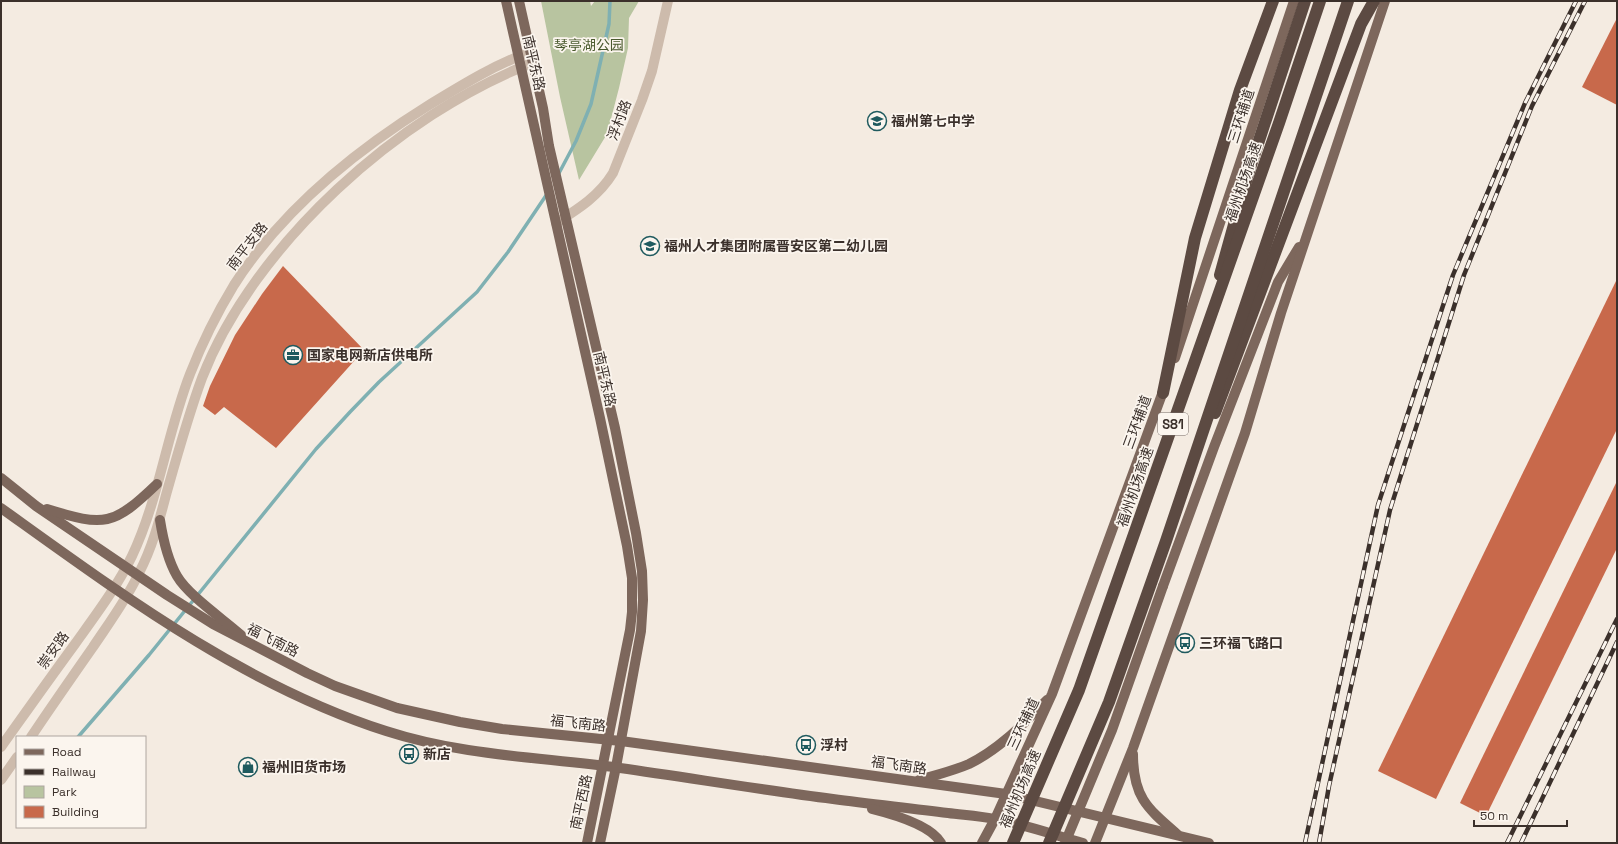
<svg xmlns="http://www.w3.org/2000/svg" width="1618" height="844" font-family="'Space Grotesk','Noto Sans SC',sans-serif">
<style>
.green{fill:#b8c4a0}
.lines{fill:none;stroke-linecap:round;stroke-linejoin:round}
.stream{stroke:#7fb0b2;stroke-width:3.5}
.building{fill:#c8694b}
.minor{stroke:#cdbbac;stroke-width:10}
.major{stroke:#7d675c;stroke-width:10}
.highway{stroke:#5c4a42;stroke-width:12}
.rail-casing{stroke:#3b302b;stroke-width:4.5}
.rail{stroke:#fbf5ee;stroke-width:3;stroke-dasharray:9;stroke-linecap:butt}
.major-bridge{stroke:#7d675c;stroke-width:10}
.highway-bridge{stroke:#5c4a42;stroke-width:12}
.labels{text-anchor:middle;stroke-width:3.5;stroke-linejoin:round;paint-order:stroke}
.shield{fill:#fbf5ee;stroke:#756b66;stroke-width:1}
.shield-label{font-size:13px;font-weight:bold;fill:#3b302b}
.park-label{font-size:14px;fill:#4a5a2e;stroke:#fbf5ee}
.street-label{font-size:14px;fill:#3b302b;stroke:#fbf5ee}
.poi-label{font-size:14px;font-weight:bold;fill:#3b302b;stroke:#fbf5ee;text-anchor:start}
</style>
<rect width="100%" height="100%" fill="#f4ebe1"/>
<polygon class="green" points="541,1 590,1 591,6 595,1 639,1 629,18 628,48 619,88 607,134 579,180 560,97"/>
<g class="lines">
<g class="stream">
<polyline points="558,175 576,141 591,104 609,24 610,1"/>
<polyline points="78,737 149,655 316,449 350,412 379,382 477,292 508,252 547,194"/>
</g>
</g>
<g class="building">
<polygon points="1617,18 1617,105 1582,87"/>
<polygon points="283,266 364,350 276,448 224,407 215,415 203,406 210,386 235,335 262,294"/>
<polygon points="1617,279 1617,429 1436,799 1378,771"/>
<polygon points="1617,481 1617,548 1486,816 1460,803"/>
</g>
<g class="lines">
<g class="minor">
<path d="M556,223C578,209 599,196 613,173L642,100L652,71L668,1"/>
<path d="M31,737C51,707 72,677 93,647C109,623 127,599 139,573C152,548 159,522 166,495C177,456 188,416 202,378C254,244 400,114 532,63"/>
<path d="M1,747C26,712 50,678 75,644C95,616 117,587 132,556C159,499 167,433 190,374C202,343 217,313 234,285C282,210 355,151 429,105C462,85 494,65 530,52"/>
<polyline points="1,780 17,757"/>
</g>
<g class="major">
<polyline points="506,1 600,418 627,546 632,578 632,612 630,630 587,843"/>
<polyline points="519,1 543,108 549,146 615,428 636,533 642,571 643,600 641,631 616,767 600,843"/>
<polyline points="1175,358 1294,1"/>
<polyline points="1,478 36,506 167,595 213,624 307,673 335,686 397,708 460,722 502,729 621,741 1006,794 1209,843"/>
<path d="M1,508C121,594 243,685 386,731C463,756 541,757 620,768C691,778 762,790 833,799C871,804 909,808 948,813C963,815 979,816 994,819C1024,824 1054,835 1083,843"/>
<path d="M47,509C105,527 113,526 157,484"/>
<path d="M160,520C163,539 167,559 177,576C188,595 223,619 241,635"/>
<polyline points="1163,586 1214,447 1278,282 1299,247"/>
<path d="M1133,754C1133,797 1147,808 1177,834"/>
<path d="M919,780C936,775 953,771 969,764C1000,749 1023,724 1047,700"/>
<path d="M872,809C892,814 931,825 941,843"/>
<polyline points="982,843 995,819 1052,694 1165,386"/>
<polyline points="1095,843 1133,748 1245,433 1281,313 1385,1"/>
</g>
<g class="highway">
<polyline points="1220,275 1248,174 1305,1"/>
<polyline points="1163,393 1195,238 1240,90 1273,1"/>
<polyline points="1215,413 1361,24 1374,1"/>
</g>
<defs>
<g id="rail">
<polyline points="1305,843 1378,505 1453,275 1525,103 1576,1"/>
<polyline points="1319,843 1329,786 1390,510 1464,275 1532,106 1585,1"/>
<polyline points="1507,843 1617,619"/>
<polyline points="1521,843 1617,642"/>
</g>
</defs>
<use href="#rail" class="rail-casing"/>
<use href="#rail" class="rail"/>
<polyline class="major-bridge" points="1065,843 1112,730 1163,586"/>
<g class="highway-bridge">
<polyline points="1013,843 1079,690 1279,123 1320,1"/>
<polyline points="1049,843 1109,702 1166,541 1348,1"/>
</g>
</g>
<defs>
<symbol id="school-ring" viewBox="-11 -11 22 22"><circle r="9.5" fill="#fbf5ee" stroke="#1f5a5e" stroke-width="1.5"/><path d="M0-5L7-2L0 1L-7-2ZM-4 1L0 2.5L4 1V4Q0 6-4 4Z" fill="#1f5a5e"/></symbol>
<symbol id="office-ring" viewBox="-11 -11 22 22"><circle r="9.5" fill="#fbf5ee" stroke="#1f5a5e" stroke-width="1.5"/><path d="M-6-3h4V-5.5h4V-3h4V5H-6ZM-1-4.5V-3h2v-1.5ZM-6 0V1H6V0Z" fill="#1f5a5e"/></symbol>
<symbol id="bus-ring" viewBox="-11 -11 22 22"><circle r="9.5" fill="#fbf5ee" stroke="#1f5a5e" stroke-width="1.5"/><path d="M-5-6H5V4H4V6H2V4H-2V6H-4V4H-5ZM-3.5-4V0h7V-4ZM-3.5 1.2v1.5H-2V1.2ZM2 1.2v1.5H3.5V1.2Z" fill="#1f5a5e"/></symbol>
<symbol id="shop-ring" viewBox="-11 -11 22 22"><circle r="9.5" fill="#fbf5ee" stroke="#1f5a5e" stroke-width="1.5"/><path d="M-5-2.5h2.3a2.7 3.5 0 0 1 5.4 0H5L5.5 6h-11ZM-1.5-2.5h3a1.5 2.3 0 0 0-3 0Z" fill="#1f5a5e"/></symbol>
</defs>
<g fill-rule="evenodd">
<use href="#school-ring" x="866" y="110" width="22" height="22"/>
<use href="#school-ring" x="639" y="235" width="22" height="22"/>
<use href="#office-ring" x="282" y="344" width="22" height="22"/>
<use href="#bus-ring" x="1174" y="632" width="22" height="22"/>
<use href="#bus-ring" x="795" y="734" width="22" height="22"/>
<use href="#bus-ring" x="398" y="743" width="22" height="22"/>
<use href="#shop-ring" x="237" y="756" width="22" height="22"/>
</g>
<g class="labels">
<rect class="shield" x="1158" y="413" width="30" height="22" rx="3"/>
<g class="shield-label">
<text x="1173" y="429">S81</text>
</g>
<g class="park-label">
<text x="589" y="50">琴亭湖公园</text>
</g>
<g class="street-label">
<text transform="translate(534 63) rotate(77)" y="5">南平东路</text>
<text transform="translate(1241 116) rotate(-72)" y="5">三环辅道</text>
<text transform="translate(619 120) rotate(-69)" y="5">浮村路</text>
<text transform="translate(1243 182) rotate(-71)" y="5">福州机场高速</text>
<text transform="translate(247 246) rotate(-52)" y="5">南平支路</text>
<text transform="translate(605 379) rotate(77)" y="5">南平东路</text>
<text transform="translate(1137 422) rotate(-70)" y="5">三环辅道</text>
<text transform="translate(1135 487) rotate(-71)" y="5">福州机场高速</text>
<text transform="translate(273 640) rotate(27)" y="5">福飞南路</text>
<text transform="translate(53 650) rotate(-54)" y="5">崇安路</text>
<text transform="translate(578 723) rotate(6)" y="5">福飞南路</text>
<text transform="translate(1023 724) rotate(-65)" y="5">三环辅道</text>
<text transform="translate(899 765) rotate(8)" y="5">福飞南路</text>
<text transform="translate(1020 789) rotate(-67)" y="5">福州机场高速</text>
<text transform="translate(581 802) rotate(-78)" y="5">南平西路</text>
</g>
<g class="poi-label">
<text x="891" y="126">福州第七中学</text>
<text x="664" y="251">福州人才集团附属晋安区第二幼儿园</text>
<text x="307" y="360">国家电网新店供电所</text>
<text x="1199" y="648">三环福飞路口</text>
<text x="820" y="750">浮村</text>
<text x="423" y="759">新店</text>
<text x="262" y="772">福州旧货市场</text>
</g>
</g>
<rect width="1618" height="844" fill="none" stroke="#3b302b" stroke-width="4"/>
<rect x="16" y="736" width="130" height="92" fill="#fbf5ee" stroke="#aea6a0"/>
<rect x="24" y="749" width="20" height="6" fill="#7d675c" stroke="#aea6a0"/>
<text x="52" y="756" font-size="12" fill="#3b302b">Road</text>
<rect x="24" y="769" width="20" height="6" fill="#3b302b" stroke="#aea6a0"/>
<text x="52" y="776" font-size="12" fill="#3b302b">Railway</text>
<rect x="24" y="786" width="20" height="12" fill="#b8c4a0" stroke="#aea6a0"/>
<text x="52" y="796" font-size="12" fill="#3b302b">Park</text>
<rect x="24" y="806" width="20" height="12" fill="#c8694b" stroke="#aea6a0"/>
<text x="52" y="816" font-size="12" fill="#3b302b">Building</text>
<path d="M1474 820v6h93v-6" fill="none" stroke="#3b302b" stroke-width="2"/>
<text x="1480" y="820" font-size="12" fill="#3b302b" stroke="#fbf5ee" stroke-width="3" paint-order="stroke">50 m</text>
</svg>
